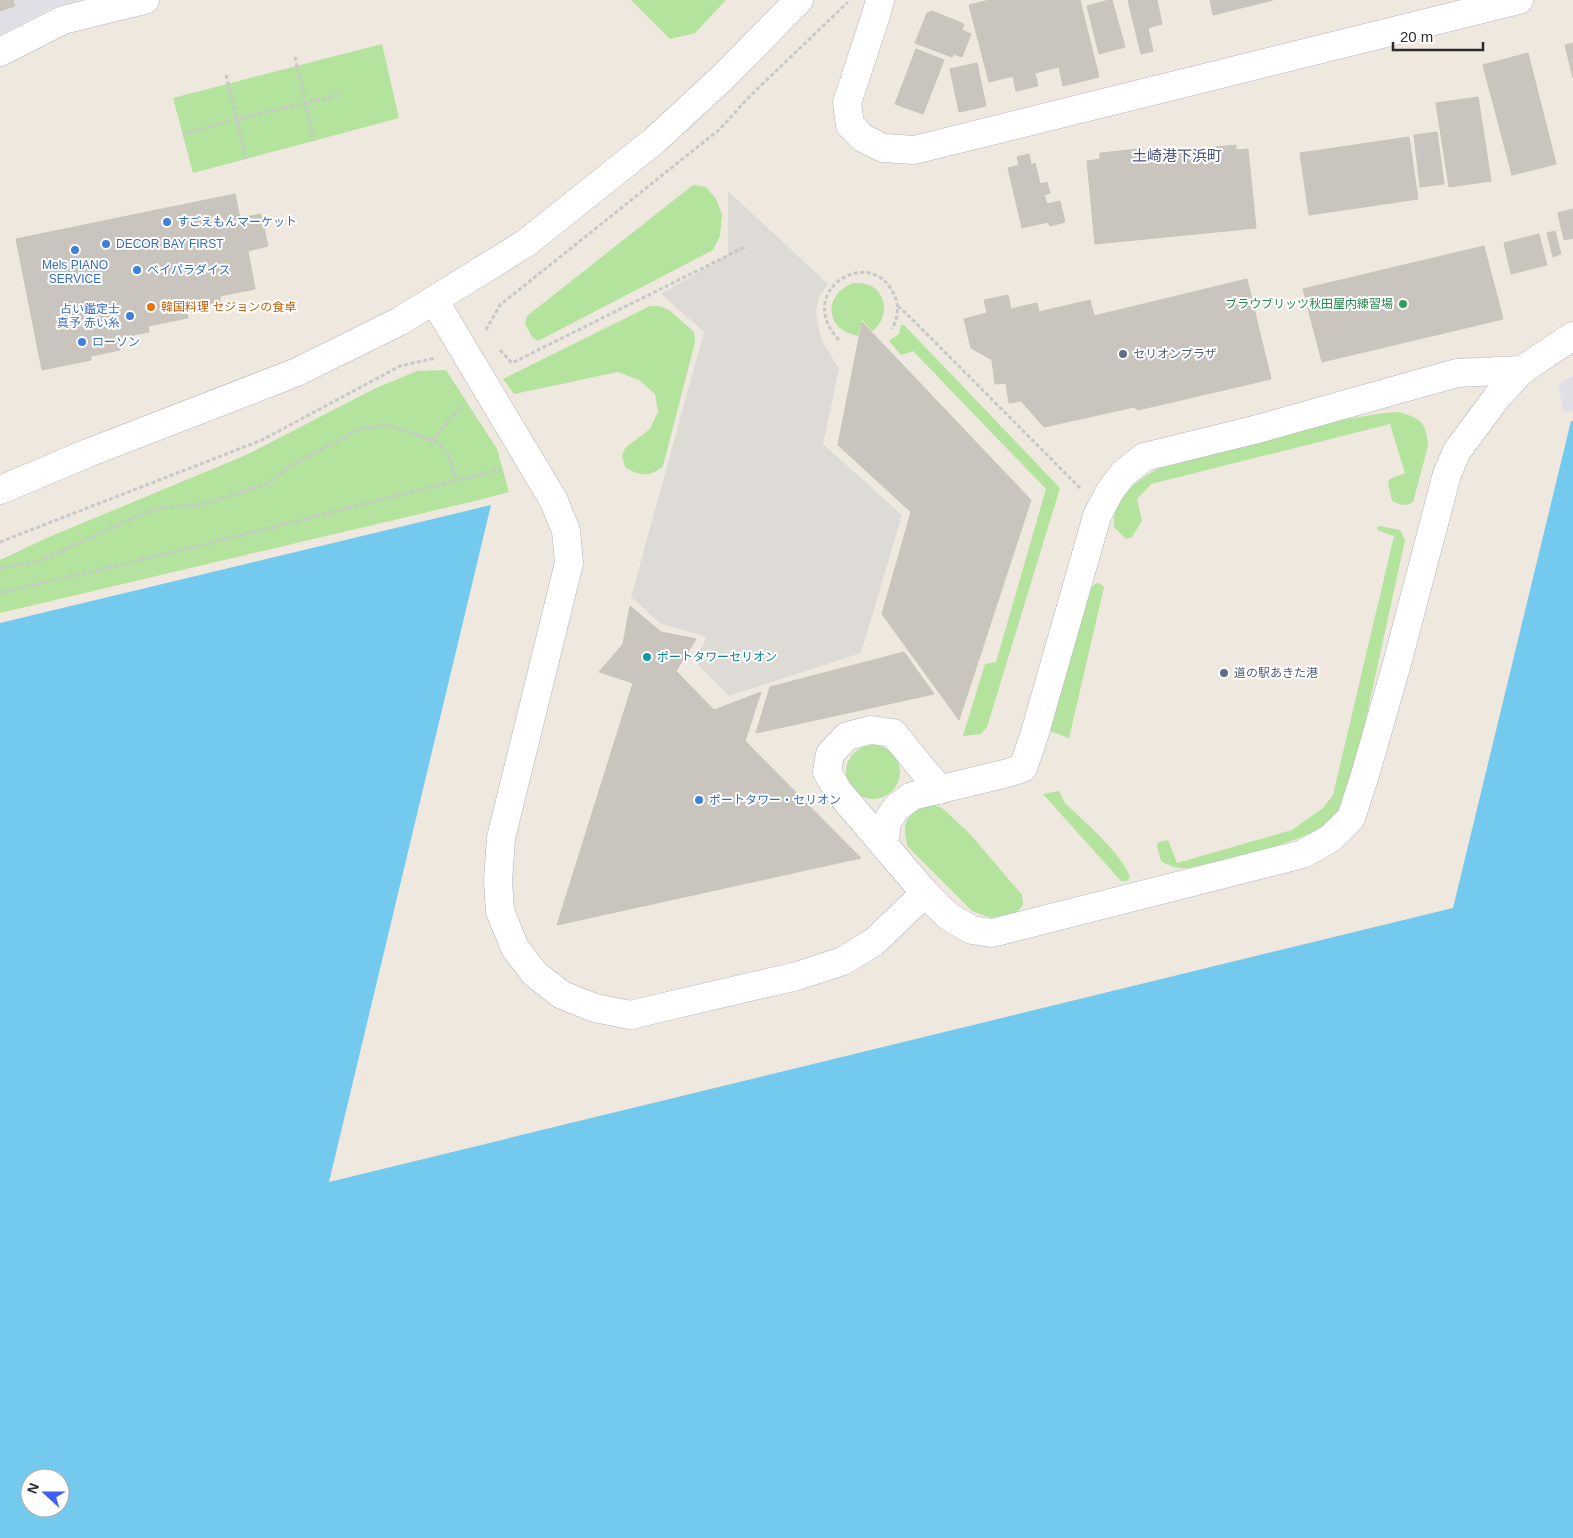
<svg xmlns="http://www.w3.org/2000/svg" width="1573" height="1538" font-family="Helvetica,'Noto Sans JP',sans-serif">
<style>
.industrial{fill:#e1dfe6}
.green{fill:#b3e39d}
.plaza{fill:#dedbd6}
.water{fill:#74caee;fill-rule:evenodd}
.building{fill:#c9c5be;stroke:#c9c4b8}
.lines{fill:none;stroke-linecap:round;stroke-linejoin:round}
.street-casing{stroke:#b2b5bf;stroke-width:29}
.secondary-casing{stroke:#b2b5bf;stroke-width:29}
.path{stroke:#c8c8c8;stroke-width:3;stroke-dasharray:4 2.5;stroke-linecap:butt}
.street{stroke:#fff;stroke-width:28}
.secondary{stroke:#fff;stroke-width:28}
.shop-dot{fill:#3f7fe0;stroke:#fff;stroke-width:2}
.leisure-dot{fill:#2e9e5b;stroke:#fff;stroke-width:2}
.food-dot{fill:#e8710a;stroke:#fff;stroke-width:2}
.service-dot{fill:#5c6f8a;stroke:#fff;stroke-width:2}
.culture-dot{fill:#0f9aa8;stroke:#fff;stroke-width:2}
.labels{text-anchor:middle;stroke-width:4;stroke-linejoin:round;paint-order:stroke}
.shop-label{font-size:12px;fill:#366cbe;stroke:#fff;text-anchor:start}
.leisure-label{font-size:12px;fill:#27864d;stroke:#fff;text-anchor:end}
.food-label{font-size:12px;fill:#c56008;stroke:#fff;text-anchor:start}
.service-label{font-size:12px;fill:#4e5e75;stroke:#fff;text-anchor:start}
.culture-label{font-size:12px;fill:#0d838f;stroke:#fff;text-anchor:start}
.quarter-label{font-size:15px;fill:#4d547d;stroke:#fff}
</style>
<rect width="100%" height="100%" fill="#eee8df"/>
<g class="industrial">
<polygon points="0,0 79,0 51,8 0,35"/>
<polygon points="1573,375 1573,411 1564,413 1558,385"/>
</g>
<g class="green">
<polygon points="631,0 726,0 695,33 670,39"/>
<polygon points="382,44 399,118 193,173 173,98"/>
<polygon points="693,185 706,187 716,199 722,214 720,236 713,250 538,341 532,337 525,324 527,316"/>
<path d="M853,283C858,283 863,283 869,285C888,293 889,320 872,331L862,320L858,336C825,330 822,295 853,283Z"/>
<path d="M650,306H659L669,310L694,332L695,342L663,466C650,478 639,476 625,467L622,456L625,448L650,429L658,412L655,394L639,380L618,372L514,394L503,379Z"/>
<polygon points="901,325 904,325 1060,488 987,727 981,734 963,736 985,664 996,662 1046,489 913,351 901,355 889,341 899,334"/>
<polygon points="446,370 497,449 509,492 483,499 0,613 0,560 49,537 246,455 374,389 417,371"/>
<path d="M1399,412C1421,419 1426,421 1428,446L1413,502C1405,507 1400,505 1392,501L1388,482L1390,479L1405,473L1390,424L1151,484L1137,499L1142,521L1132,537L1126,539L1114,527C1111,499 1135,482 1157,469L1346,419L1385,413Z"/>
<path d="M1380,526L1400,530L1405,540L1355,769C1350,784 1346,802 1336,816C1319,840 1228,858 1197,867C1182,869 1174,869 1161,861L1157,845L1159,842L1167,840L1169,842L1177,863L1292,830L1323,808L1333,795L1394,536L1377,530L1378,527Z"/>
<polygon points="1096,583 1100,584 1104,587 1069,738 1050,731 1090,589"/>
<circle cx="873" cy="772" r="27"/>
<path d="M1059,791L1064,802C1082,820 1122,853 1130,877L1127,881H1121L1043,794Z"/>
<path d="M932,804L942,808L969,833L1022,895L1023,905L1016,913L991,918L972,911L907,846C907,840 904,832 905,826C908,813 920,807 932,804Z"/>
</g>
<polygon class="plaza" points="728,191 828,284 819,297 816,313 821,339 839,369 823,444 902,515 861,653 729,696 694,661 707,637 661,624 631,597 704,332 661,294 728,255"/>
<path class="water" d="M1571,421H1573V1538H0V623L491,505L329,1182L1453,908ZM30,1478H60V1508H30Z"/>
<g class="building">
<polygon points="0,0 13,0 15,6 0,11"/>
<polygon points="989,0 1080,0 1099,77 1063,86 1059,67 1035,73 1038,86 1016,91 1013,76 989,82 969,5"/>
<polygon points="1109,0 1112,0 1125,47 1099,54 1087,6"/>
<polygon points="1128,0 1157,0 1162,24 1148,28 1153,51 1141,54"/>
<polygon points="1210,0 1273,0 1213,15"/>
<polygon points="932,11 964,24 962,30 971,34 962,57 954,54 952,57 915,43 927,13"/>
<polygon points="1573,43 1573,78 1565,45"/>
<polygon points="916,49 944,60 923,114 895,104"/>
<polygon points="1528,53 1556,164 1512,175 1483,65"/>
<polygon points="977,63 986,106 959,112 950,69"/>
<polygon points="1478,97 1491,181 1449,187 1436,103"/>
<polygon points="1437,132 1444,184 1420,187 1414,135"/>
<polygon points="1409,137 1418,199 1309,215 1300,153"/>
<polygon points="1236,145 1236,150 1248,149 1256,228 1095,244 1087,161 1100,159 1100,153 1139,149 1140,155"/>
<polygon points="1029,154 1031,165 1035,163 1040,184 1047,182 1050,193 1044,195 1047,204 1060,201 1065,222 1050,226 1048,222 1022,228 1008,168 1019,165 1017,157"/>
<polygon points="235,194 240,218 261,214 268,246 248,251 255,289 220,296 220,302 186,309 188,318 148,326 149,332 118,338 120,350 91,356 91,360 42,370 16,239"/>
<polygon points="1573,209 1573,238 1564,240 1558,213"/>
<polygon points="1555,231 1561,254 1553,257 1547,233"/>
<polygon points="1539,234 1547,265 1511,274 1504,243"/>
<polygon points="1484,246 1503,319 1322,362 1303,289"/>
<polygon points="1247,279 1271,379 1138,410 1134,407 1044,427 1021,401 1009,403 1006,383 995,384 992,360 971,348 964,319 987,313 984,300 1008,295 1011,309 1037,303 1039,312 1090,300 1094,316"/>
<polygon points="862,322 1031,500 959,720 882,614 911,512 838,445"/>
<polygon points="630,606 661,632 696,639 676,671 714,710 761,692 745,741 861,858 557,925 633,683 599,672 623,644"/>
<polygon points="904,652 934,694 756,733 770,687"/>
</g>
<g class="lines">
<defs>
<g id="street">
<polyline points="940,790 893,733 871,730 847,736 830,754 827,772 838,791 925,893 949,917 972,930 992,933 1303,854 1331,838 1351,818 1365,775 1398,660 1447,474 1457,451 1497,397 1522,370"/>
<polyline points="884,845 887,822 896,808 912,796 1004,774 1023,768 1034,736 1097,516 1110,491 1123,474 1144,457 1254,430 1457,373 1522,370"/>
</g>
<g id="secondary">
<polyline points="880,0 876,15 847,103 850,125 863,138 883,148 914,150 1519,0"/>
<polyline points="0,52 63,20 145,0"/>
<polyline points="434,300 554,501 566,531 569,563 501,838 498,881 500,911 515,948 535,974 562,995 595,1008 630,1015 797,976 843,961 874,942 925,893"/>
<polyline points="1522,370 1573,336"/>
<polyline points="0,490 88,453 297,372 400,321 434,300 526,243 655,140 721,79 799,0"/>
</g>
</defs>
<use href="#street" class="street-casing"/>
<use href="#secondary" class="secondary-casing"/>
<g class="path">
<polyline points="295,57 314,141"/>
<polyline points="226,75 246,159"/>
<polyline points="183,134 236,119 338,95"/>
<polyline points="898,306 914,321 1080,488"/>
<polyline points="486,330 500,305 720,129 750,96 848,2"/>
<path d="M839,340C794,292 866,247 891,289C900,303 899,315 892,329"/>
<polyline points="500,350 512,363 745,247"/>
<polyline points="432,440 463,405"/>
<polyline points="0,542 262,440 400,366 436,358"/>
<polyline points="0,568 37,562 144,513 162,507 200,505 266,484 294,464 359,429 389,425 437,442 449,456 457,481"/>
<polyline points="0,593 191,548 501,469"/>
</g>
<use href="#street" class="street"/>
<use href="#secondary" class="secondary"/>
</g>
<g class="shop-dot">
<circle cx="167" cy="222" r="5"/>
<circle cx="106" cy="244" r="5"/>
<circle cx="75" cy="250" r="5"/>
<circle cx="137" cy="270" r="5"/>
<circle cx="130" cy="316" r="5"/>
<circle cx="82" cy="342" r="5"/>
<circle cx="699" cy="800" r="5"/>
</g>
<circle class="leisure-dot" cx="1403" cy="304" r="5"/>
<circle class="food-dot" cx="151" cy="307" r="5"/>
<g class="service-dot">
<circle cx="1123" cy="354" r="5"/>
<circle cx="1224" cy="673" r="5"/>
</g>
<circle class="culture-dot" cx="647" cy="657" r="5"/>
<g class="labels">
<g class="shop-label">
<text x="177" y="226">すごえもんマーケット</text>
<text x="116" y="248">DECOR BAY FIRST</text>
<text x="75" y="269" text-anchor="middle">Mels PIANO<tspan x="75" dy="14">SERVICE</tspan></text>
<text x="147" y="274">ベイパラダイス</text>
<text x="120" y="313" text-anchor="end">占い鑑定士<tspan x="120" dy="14">真予 赤い糸</tspan></text>
<text x="92" y="346">ローソン</text>
<text x="709" y="804">ポートタワー・セリオン</text>
</g>
<g class="leisure-label">
<text x="1393" y="308">ブラウブリッツ秋田屋内練習場</text>
</g>
<g class="food-label">
<text x="161" y="311">韓国料理 セジョンの食卓</text>
</g>
<g class="service-label">
<text x="1133" y="358">セリオンプラザ</text>
<text x="1234" y="677">道の駅あきた港</text>
</g>
<g class="culture-label">
<text x="657" y="661">ポートタワーセリオン</text>
</g>
<g class="quarter-label">
<text x="1177" y="161">土崎港下浜町</text>
</g>
</g>
<g transform="translate(45 1493) rotate(291)"><circle r="24" fill="#ffffff" stroke="#ababab"/>
<path d="M0-4L9 19L0 12L-9 19Z" fill="#4260f8"/>
<text y="-8" font-size="14" font-weight="bold" text-anchor="middle" fill="#2c2c2c">N</text>
</g>
<path d="M1393 42v8h90v-8" fill="none" stroke="#2c2c2c" stroke-width="2.5"/>
<text x="1400" y="42" font-size="15" fill="#2c2c2c" stroke="#ffffff" stroke-width="4" paint-order="stroke">20 m</text>
</svg>
